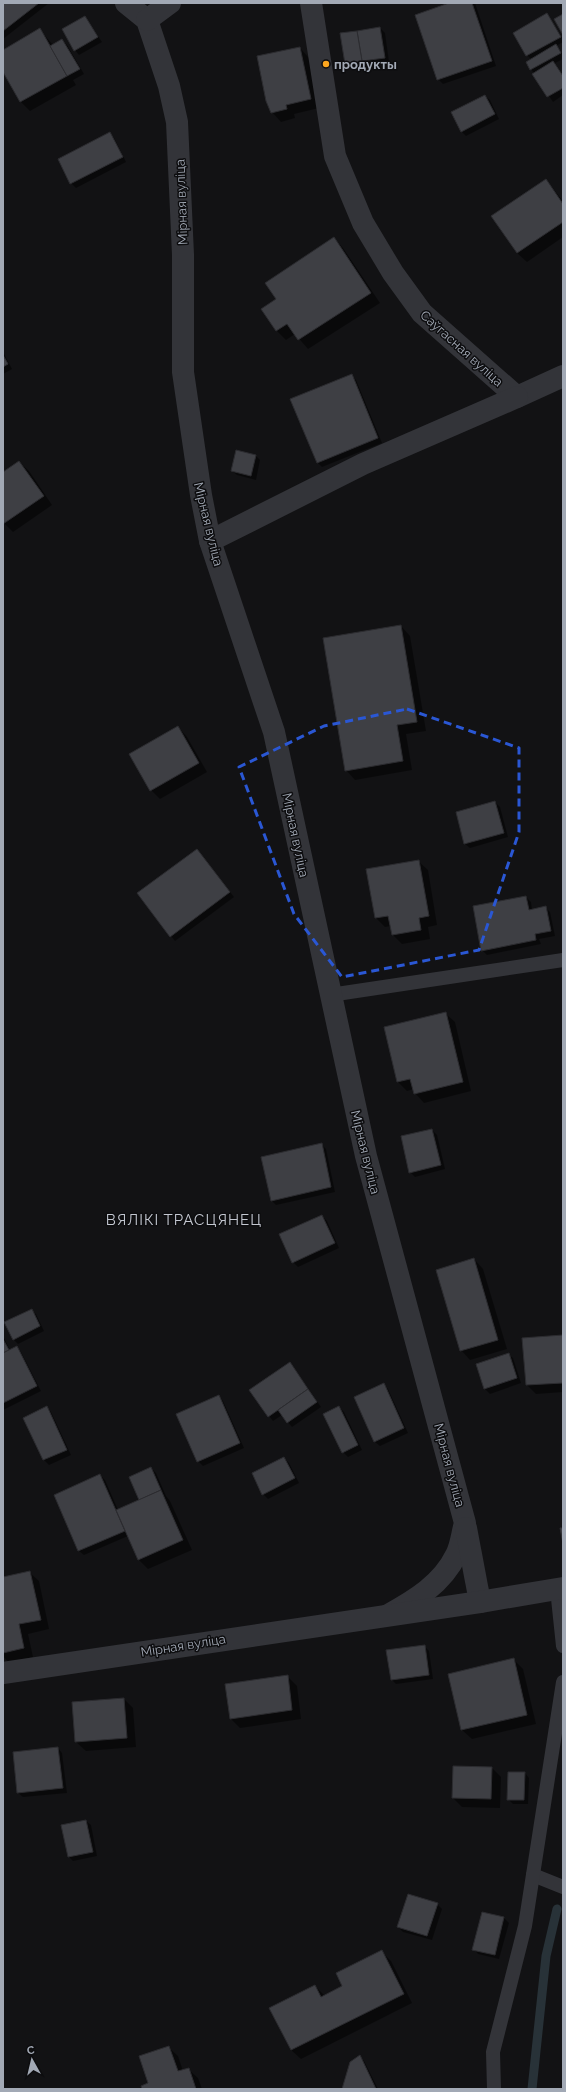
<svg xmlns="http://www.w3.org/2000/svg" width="566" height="2092" font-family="Raleway,sans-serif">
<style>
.shadow{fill:#0007}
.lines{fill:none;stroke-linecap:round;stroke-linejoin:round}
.stream{stroke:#283238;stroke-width:9}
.building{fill:#3e3f44;stroke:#2c2c30}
.service{stroke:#333439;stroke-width:14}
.minor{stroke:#333439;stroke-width:22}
.marked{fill:none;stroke:#2a57d4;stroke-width:3;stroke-dasharray:8 5;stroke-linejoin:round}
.poi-dot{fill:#fea71f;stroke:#0d0d0f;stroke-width:1.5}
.labels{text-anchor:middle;stroke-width:3;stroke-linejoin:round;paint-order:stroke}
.poi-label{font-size:13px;font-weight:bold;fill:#a2a9b5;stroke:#0d0d0f;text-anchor:start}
.street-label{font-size:13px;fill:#a2a9b5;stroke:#0d0d0f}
.quarter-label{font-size:15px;letter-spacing:1px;fill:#c4c8d1;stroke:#0d0d0f}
</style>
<rect width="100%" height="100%" fill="#121214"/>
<g class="shadow">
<polygon points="3,3 49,3 3,39"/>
<polygon points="452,3 475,3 496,66 443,84 438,79"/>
<polygon points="547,14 563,39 563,42 556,46 563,54 563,59 555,63 563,75 563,95 553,102 527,63 532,60 527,55"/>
<polygon points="85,17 102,42 79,55 75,50"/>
<polygon points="380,28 385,33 389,62 351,68 346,63"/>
<polygon points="40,30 53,45 62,40 67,45 84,74 73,80 76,85 30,111 21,102 3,70 3,51"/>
<polygon points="300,48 309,58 319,108 294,114 295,118 281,122 272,112"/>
<polygon points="485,96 490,100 499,119 466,136 461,131"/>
<polygon points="109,134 114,138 126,162 76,188 71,183"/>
<polygon points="546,180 563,201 563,237 527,262 517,253"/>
<polygon points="334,238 343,248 380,303 308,349 295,334 286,340 277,331 263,309 277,299"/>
<polygon points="3,352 12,369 3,374"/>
<polygon points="351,375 356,380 382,443 322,467 318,463"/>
<polygon points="256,456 260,460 256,480 237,475 232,471"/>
<polygon points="19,462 29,471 52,505 13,532 3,522 3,473"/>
<polygon points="401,626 410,636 426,731 406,734 412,770 355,780 346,770"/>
<polygon points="178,727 187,737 207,772 160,799 151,790"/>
<polygon points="495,802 500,807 508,837 470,848 465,844 457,813"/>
<polygon points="197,850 234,897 175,941 171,936"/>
<polygon points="418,861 428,870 437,925 428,927 430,939 402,944 393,935 391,926 385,927 376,918"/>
<polygon points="526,897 531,902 532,910 545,907 550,912 555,936 539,939 541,944 487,955 482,950"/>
<polygon points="445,1013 455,1022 471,1091 424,1103 415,1093 414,1089 407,1091 398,1082"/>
<polygon points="432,1130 437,1135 445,1169 415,1177 410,1172"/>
<polygon points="321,1144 326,1149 335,1192 276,1205 272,1201"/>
<polygon points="322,1216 327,1221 339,1248 298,1267 293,1262"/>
<polygon points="474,1259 483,1269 507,1349 470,1360 461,1350"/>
<polygon points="31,1310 36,1314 44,1331 18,1344 13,1339"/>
<polygon points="3,1336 10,1350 17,1347 21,1352 41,1391 3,1410"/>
<polygon points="563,1336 563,1392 536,1394 527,1385"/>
<polygon points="508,1354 513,1358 521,1383 490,1394 485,1389 477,1364"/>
<polygon points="290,1363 321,1407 292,1427 282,1415 273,1421 269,1416"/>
<polygon points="384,1385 388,1389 408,1433 380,1446 375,1442 355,1398"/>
<polygon points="219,1396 223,1401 244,1448 203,1466 198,1461"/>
<polygon points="47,1407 51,1412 71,1455 49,1465 44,1460 25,1418"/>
<polygon points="339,1407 344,1412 362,1450 348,1457 343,1452"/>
<polygon points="284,1458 289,1463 299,1483 268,1499 263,1494"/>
<polygon points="151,1468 156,1473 166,1496 170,1501 192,1550 148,1569 139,1560 128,1536 84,1555 79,1551 55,1495 100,1475 105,1480 118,1510 141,1500"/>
<polygon points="29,1572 39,1581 49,1629 28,1634 33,1657 9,1663 3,1656 3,1578"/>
<polygon points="424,1646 429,1651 433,1679 396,1684 392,1680"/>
<polygon points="514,1660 523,1669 536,1724 472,1739 462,1730 450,1674"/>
<polygon points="287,1676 297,1686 301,1719 240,1728 231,1719"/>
<polygon points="124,1699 133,1708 136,1747 86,1751 76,1742"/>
<polygon points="58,1748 62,1753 67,1793 23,1797 18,1793"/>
<polygon points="492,1768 501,1777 500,1808 462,1807 453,1798"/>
<polygon points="525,1773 529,1778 528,1804 513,1804 508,1799"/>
<polygon points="86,1821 91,1825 97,1856 73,1861 68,1856"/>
<polygon points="437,1904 442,1909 432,1940 403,1932 398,1927"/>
<polygon points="483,1913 504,1918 509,1923 499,1959 478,1954 474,1949"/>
<polygon points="382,1952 391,1961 412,2003 301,2059 291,2050 315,1986 325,1996 343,1987"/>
<polygon points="168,2047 178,2056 183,2071 188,2069 198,2078 202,2089 143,2089 149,2084"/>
<polygon points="360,2057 364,2061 378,2089 343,2089"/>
</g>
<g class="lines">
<polyline class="stream" points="532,2089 546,1956 557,1909"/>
</g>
<g class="building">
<polygon points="3,3 39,3 3,31"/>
<polygon points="449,3 472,3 492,61 437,80 415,15"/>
<polygon points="547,13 561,37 526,56 513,33"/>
<polygon points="563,14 563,35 554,19"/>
<polygon points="85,16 98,37 74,51 62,29"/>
<polygon points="380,27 385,58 362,61 357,31"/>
<polygon points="40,28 67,76 20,102 3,72 3,50"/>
<polygon points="357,31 362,61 345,64 340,33"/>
<polygon points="62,39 80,69 67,76 50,46"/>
<polygon points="556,44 561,53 530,70 526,62"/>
<polygon points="300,47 311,99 286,105 287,109 271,113 266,101 257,56"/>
<polygon points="553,61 563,76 563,88 547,97 532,74"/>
<polygon points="485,95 495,114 461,132 451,112"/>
<polygon points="110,132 123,157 70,184 58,159"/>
<polygon points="546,179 563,204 563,222 517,253 491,216"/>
<polygon points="334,237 371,293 298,340 287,324 276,331 261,309 276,299 265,283"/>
<polygon points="3,355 8,364 3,367"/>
<polygon points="352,374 378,438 317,463 290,399"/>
<polygon points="236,450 256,455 251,476 231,471"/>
<polygon points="19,461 44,496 3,524 3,472"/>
<polygon points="401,625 417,722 397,725 403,761 345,771 323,638"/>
<polygon points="178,726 199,763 150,791 129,754"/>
<polygon points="495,801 504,833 464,844 456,812"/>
<polygon points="197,849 230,892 170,937 137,893"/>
<polygon points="419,860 429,916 419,918 421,930 392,935 388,916 375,918 366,869"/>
<polygon points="526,896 529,910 546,906 551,931 535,934 536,940 481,951 473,906"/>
<polygon points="446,1012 463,1082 414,1094 410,1079 397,1082 384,1027"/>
<polygon points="432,1129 441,1165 409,1173 401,1136"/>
<polygon points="322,1143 331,1187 271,1201 261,1157"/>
<polygon points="322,1215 335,1243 292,1263 279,1234"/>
<polygon points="474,1258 498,1340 460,1351 436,1270"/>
<polygon points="32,1309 40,1326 13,1340 4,1322"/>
<polygon points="563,1335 563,1383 526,1385 522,1338"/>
<polygon points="3,1339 9,1350 3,1353"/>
<polygon points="17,1346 37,1386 3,1403 3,1353"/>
<polygon points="509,1353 517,1378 484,1389 476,1364"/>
<polygon points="290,1362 308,1389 268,1417 249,1390"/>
<polygon points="384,1383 404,1428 374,1442 354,1397"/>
<polygon points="308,1389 317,1402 287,1423 278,1410"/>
<polygon points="219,1395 240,1443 197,1462 176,1414"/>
<polygon points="47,1406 67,1450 43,1460 23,1418"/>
<polygon points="339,1406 358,1445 342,1453 323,1414"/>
<polygon points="284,1457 295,1478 262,1495 252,1473"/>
<polygon points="151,1467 161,1490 139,1500 129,1477"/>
<polygon points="100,1474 125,1531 78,1551 54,1495"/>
<polygon points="161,1490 183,1540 138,1560 116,1510"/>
<polygon points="560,1528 563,1528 563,1544"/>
<polygon points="30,1571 41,1620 19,1624 24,1648 3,1653 3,1577"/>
<polygon points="425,1645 429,1675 391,1680 386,1650"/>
<polygon points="514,1658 527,1715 461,1730 448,1674"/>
<polygon points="288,1675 292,1710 230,1719 225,1684"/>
<polygon points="124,1698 127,1738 75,1742 72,1702"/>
<polygon points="58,1747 63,1788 17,1793 13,1752"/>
<polygon points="453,1766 492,1767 491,1799 452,1798"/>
<polygon points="508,1772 525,1772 524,1800 507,1800"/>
<polygon points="86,1820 93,1852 68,1857 61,1825"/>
<polygon points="408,1894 438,1903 427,1936 397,1927"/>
<polygon points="482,1912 504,1917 495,1955 472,1950"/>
<polygon points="382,1950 404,1994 291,2050 269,2008 315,1985 321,1997 342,1986 336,1973"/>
<polygon points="169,2046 178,2071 189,2068 196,2089 142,2089 141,2086 148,2083 139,2056"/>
<polygon points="360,2055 376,2089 342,2089 350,2062"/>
</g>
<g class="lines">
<g class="service">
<polyline points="330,995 563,960"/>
<polyline points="557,1589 563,1646"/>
<polyline points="533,1875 563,1887"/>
<polyline points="494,2089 493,2052 525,1926 563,1682"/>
</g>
<g class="minor">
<path d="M126,3L147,20L169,86L177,122L183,255V372L201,495L210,541L274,732L366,1156L465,1523C462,1533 461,1546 456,1555C442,1584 415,1600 388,1615"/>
<polyline points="311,3 335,156 363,223 393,273 422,313 517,397 563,376"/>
<polyline points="147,20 170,3"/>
<polyline points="210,541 363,464 517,397"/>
<polyline points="466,1528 480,1602"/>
<polyline points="3,1673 480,1602 563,1588"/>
</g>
</g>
<path class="marked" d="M407,709L519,748V832L479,950L342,977L294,914L239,767L324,726Z"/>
<circle class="poi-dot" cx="326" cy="64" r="4"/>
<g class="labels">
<g class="poi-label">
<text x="334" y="69">продукты</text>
</g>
<g class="street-label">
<text transform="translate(181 202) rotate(-92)" y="5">Мірная вуліца</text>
<text transform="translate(462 348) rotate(42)" y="5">Саўгасная вуліца</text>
<text transform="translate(209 524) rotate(76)" y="5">Мірная вуліца</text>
<text transform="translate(296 835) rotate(78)" y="5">Мірная вуліца</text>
<text transform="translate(366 1152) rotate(76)" y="5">Мірная вуліца</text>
<text transform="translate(450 1465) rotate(75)" y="5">Мірная вуліца</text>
<text transform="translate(183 1645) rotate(-9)" y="5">Мірная вуліца</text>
</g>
<g class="quarter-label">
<text x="184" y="1225">ВЯЛІКІ ТРАСЦЯНЕЦ</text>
</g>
</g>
<rect width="566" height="2092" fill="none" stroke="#a2a9b5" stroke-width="8"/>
<g transform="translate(32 2060) rotate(352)" stroke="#0d0d0f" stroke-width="3" paint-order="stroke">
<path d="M0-3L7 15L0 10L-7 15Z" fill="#a2a9b5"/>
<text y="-6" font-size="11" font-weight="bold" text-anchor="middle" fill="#a2a9b5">С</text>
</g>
</svg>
